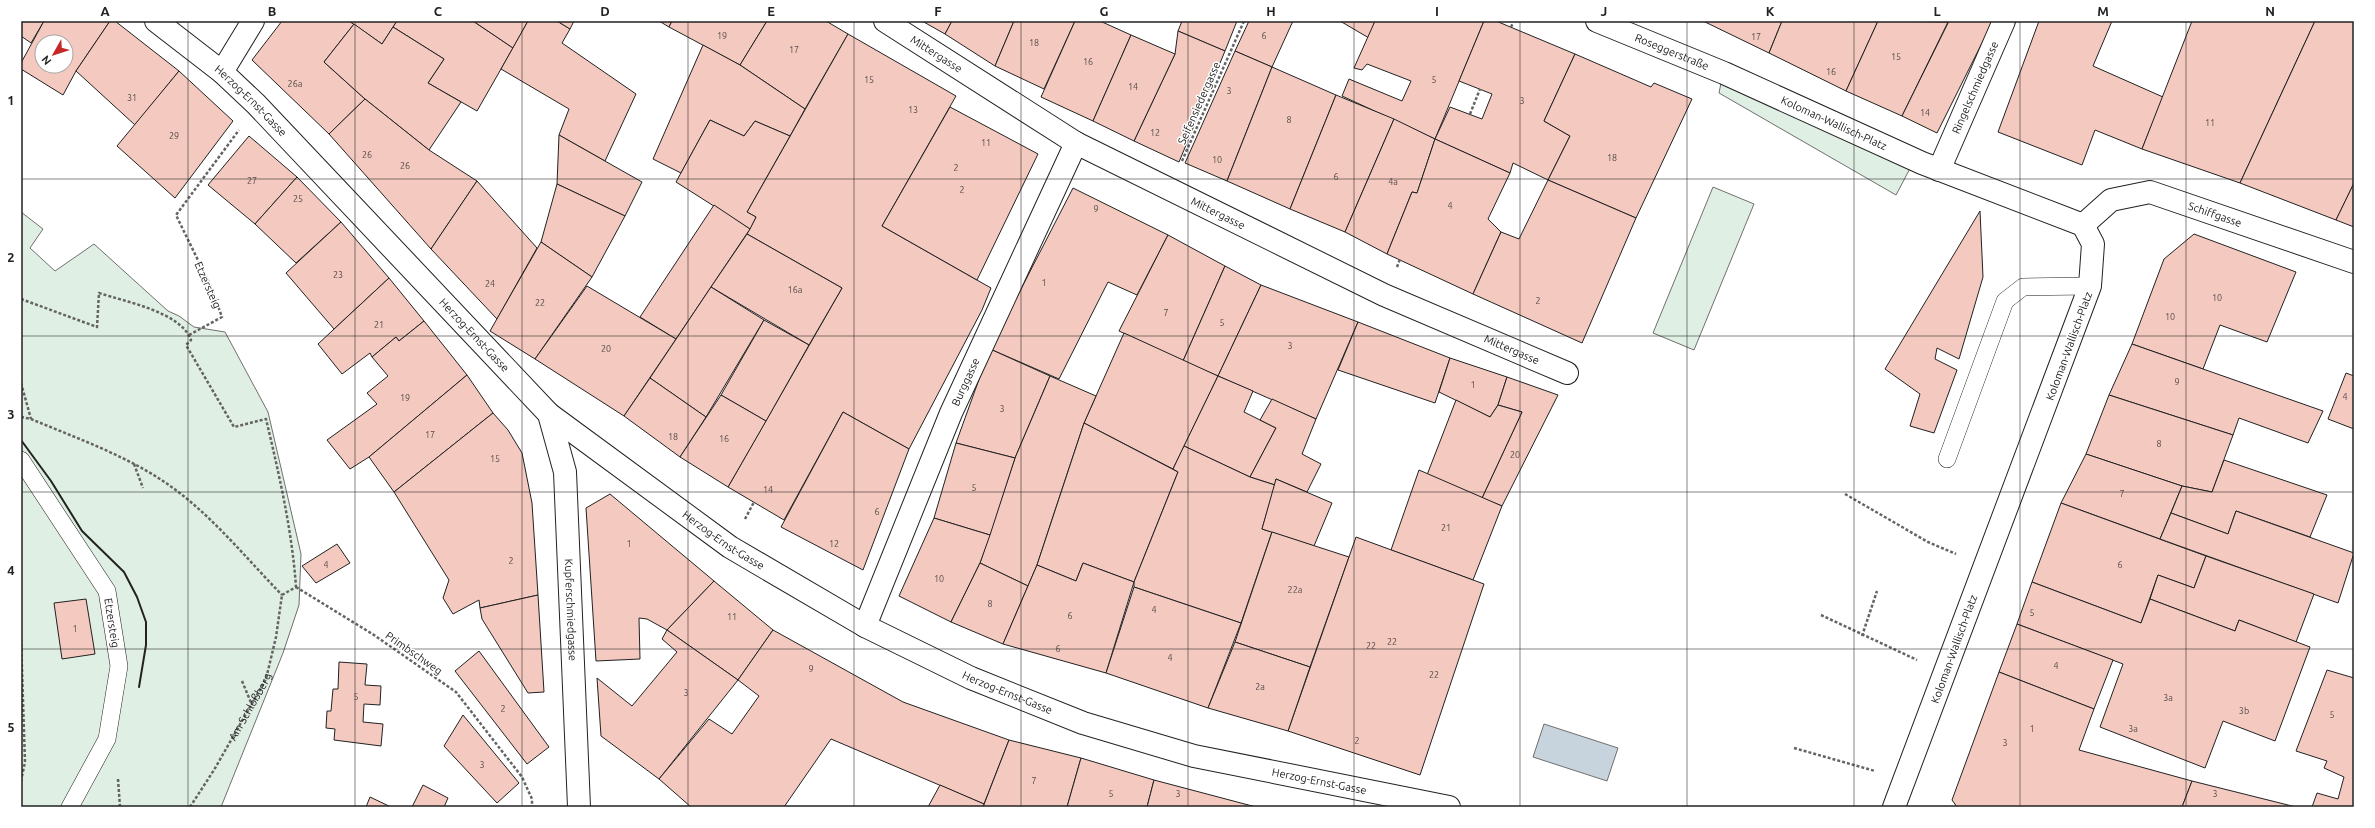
<svg xmlns="http://www.w3.org/2000/svg" width="2375" height="828" font-family="Ubuntu,sans-serif">
<style>
.green{fill:#e0efe3;stroke:#6f6f6f}
.water{fill:#c7d3dd;stroke:#6f6f6f}
.building{fill:#f3c9c0;stroke:#222;fill-rule:evenodd}
.lines{fill:none;stroke-linecap:round;stroke-linejoin:round}
.service-casing{stroke:#222;stroke-width:18}
.pedestrian-casing{stroke:#222;stroke-width:24}
.minor-casing{stroke:#222;stroke-width:24}
.path{stroke:#646464;stroke-width:2.5;stroke-dasharray:3 2;stroke-linecap:butt}
.service{stroke:#fff;stroke-width:17}
.pedestrian{stroke:#fff;stroke-width:22}
.minor{stroke:#fff;stroke-width:22}
.wall{stroke:#222;stroke-width:2}
.grid{fill:none;stroke:#222;stroke-width:1;stroke-opacity:0.55}
.labels{text-anchor:middle;stroke-width:3;stroke-linejoin:round;paint-order:stroke}
.number-label{font-size:9px;fill:#564c4a}
.street-label{font-size:11px;fill:#222;stroke:#fff}
.neatline{fill:none;stroke:#222;stroke-width:1.5}
.grid-label{font-size:13px;text-anchor:middle;font-weight:bold;fill:#222}
</style>
<rect width="100%" height="100%" fill="#fff"/>
<g class="green">
<polygon points="1723,73 1915,159 1896,195 1719,93"/>
<polygon points="1713,187 1754,204 1694,350 1653,333"/>
<polygon points="21,212 43,229 30,248 55,271 94,244 168,311 179,316 194,327 225,332 268,412 301,554 299,605 283,653 221,807 21,807"/>
</g>
<polygon class="water" points="1544,724 1618,748 1607,781 1533,757"/>
<g class="building">
<polygon points="21,21 44,21 31,43 21,36"/>
<path d="M44,21H110L76,71L63,95L21,69V63ZM42,42H66V66H42Z"/>
<polygon points="110,21 115,21 179,71 135,125 76,71"/>
<polygon points="282,21 349,21 354,24 324,62 365,99 329,134 252,60"/>
<polygon points="349,21 397,21 382,44"/>
<polygon points="397,21 473,21 513,48 477,111 428,83 444,59 393,27"/>
<polygon points="473,21 528,21 513,48"/>
<polygon points="528,21 557,21 570,29 562,43 636,94 605,161 559,135 569,109 501,69"/>
<polygon points="557,21 574,21 570,29"/>
<polygon points="659,21 672,21 669,27"/>
<polygon points="672,21 767,21 740,65 669,27"/>
<polygon points="767,21 826,21 848,34 805,109 740,65"/>
<polygon points="922,21 952,21 945,34"/>
<polygon points="952,21 1014,21 995,66 945,34"/>
<polygon points="1014,21 1075,21 1044,89 995,66"/>
<polygon points="1075,21 1100,21 1131,35 1093,121 1041,97"/>
<polygon points="1182,21 1237,21 1225,51 1178,31"/>
<polygon points="1249,21 1293,21 1272,67 1235,51"/>
<polygon points="1340,21 1375,21 1369,38"/>
<polygon points="1375,21 1484,21 1435,139 1342,96 1349,79 1402,101 1411,81 1367,64 1362,70 1354,68"/>
<polygon points="1484,21 1496,21 1575,54 1544,121 1570,136 1548,180 1513,163 1510,173 1435,139 1450,107 1482,119 1492,94 1459,81"/>
<polygon points="1703,21 1782,21 1769,53"/>
<polygon points="1782,21 1878,21 1846,91 1769,53"/>
<polygon points="1878,21 1948,22 1902,116 1846,91"/>
<polygon points="1949,21 1993,21 1937,133 1902,116"/>
<polygon points="2039,21 2112,21 2093,66 2163,97 2142,149 2095,130 2082,165 1998,132"/>
<polygon points="2192,21 2315,21 2240,183 2142,149"/>
<polygon points="2315,21 2354,21 2354,183 2336,220 2240,183"/>
<polygon points="354,24 382,44 393,27 444,59 428,83 461,102 429,150 365,99 324,62"/>
<polygon points="1178,31 1225,51 1179,162 1134,141 1175,54"/>
<polygon points="848,34 956,96 882,226 991,288 982,310 909,449 843,412 784,520 728,487 842,288 747,234 756,217 747,212"/>
<polygon points="1131,35 1175,54 1134,141 1093,121"/>
<polygon points="703,45 740,65 805,109 790,136 755,121 744,136 710,120 681,173 653,159"/>
<polygon points="1235,51 1272,67 1227,181 1185,163"/>
<polygon points="1575,54 1651,87 1654,83 1692,99 1636,218 1548,180 1570,136 1544,121"/>
<polygon points="1272,67 1336,95 1290,209 1227,181"/>
<polygon points="179,71 233,121 175,198 117,146"/>
<polygon points="1336,95 1394,119 1345,232 1290,209"/>
<polygon points="365,99 429,150 477,181 431,249 329,134"/>
<polygon points="950,107 1038,154 977,280 882,226"/>
<polygon points="1394,119 1435,139 1417,193 1412,192 1387,254 1345,232"/>
<polygon points="710,120 744,136 755,121 790,136 747,212 756,217 750,229 676,182"/>
<polygon points="559,135 642,182 625,216 557,184"/>
<polygon points="249,136 297,177 255,224 208,185"/>
<polygon points="1435,139 1510,173 1488,219 1501,232 1473,294 1387,254 1412,192 1417,193"/>
<polygon points="297,177 341,222 296,263 255,224"/>
<polygon points="1548,180 1636,218 1582,343 1473,294 1501,232 1519,239"/>
<polygon points="477,181 537,248 497,319 431,249"/>
<polygon points="2354,183 2354,227 2336,220"/>
<polygon points="557,184 625,216 592,277 541,242"/>
<polygon points="1073,188 1168,235 1137,295 1108,282 1059,379 990,349"/>
<polygon points="714,205 750,229 676,339 640,317"/>
<polygon points="1980,211 1983,277 1959,359 1937,348 1935,359 1957,370 1934,433 1910,426 1920,394 1885,369"/>
<polygon points="341,222 389,278 334,329 286,273"/>
<polygon points="747,234 842,288 809,345 711,287"/>
<polygon points="2194,234 2296,272 2267,342 2220,325 2203,369 2132,344 2164,259"/>
<polygon points="1168,235 1225,266 1183,361 1119,331"/>
<polygon points="541,242 592,277 535,359 490,331"/>
<polygon points="1225,266 1261,285 1218,376 1183,361"/>
<polygon points="389,278 424,321 399,341 396,337 372,357 370,353 342,374 318,344"/>
<polygon points="1261,285 1358,322 1316,419 1218,376"/>
<polygon points="587,286 676,339 624,416 535,359"/>
<polygon points="711,287 764,320 706,417 650,378"/>
<polygon points="764,320 809,345 766,421 721,395"/>
<polygon points="424,321 467,375 369,457 350,469 327,440 377,404 367,393 388,376 372,357 396,337 399,341"/>
<polygon points="1358,322 1450,358 1435,403 1338,370"/>
<polygon points="1124,333 1218,376 1173,469 1084,423"/>
<polygon points="2132,344 2203,369 2323,411 2308,443 2239,418 2233,435 2109,395"/>
<polygon points="990,349 1050,376 1015,458 956,443"/>
<polygon points="1450,358 1507,377 1498,405 1490,417 1439,392"/>
<polygon points="2346,373 2354,376 2354,429 2328,419"/>
<polygon points="467,375 493,413 394,492 369,457"/>
<polygon points="1050,376 1096,396 1084,423 1037,565 1028,586 980,563 1015,458"/>
<polygon points="1218,376 1253,391 1244,412 1276,428 1250,477 1184,446"/>
<polygon points="1507,377 1558,395 1502,506 1482,498 1522,412 1498,405"/>
<polygon points="650,378 706,417 680,457 624,416"/>
<polygon points="721,395 766,421 728,487 680,457"/>
<polygon points="2109,395 2233,435 2212,492 2182,486 2086,454"/>
<polygon points="1272,399 1316,419 1302,454 1321,464 1307,492 1276,479 1275,485 1250,477 1276,428 1260,420"/>
<polygon points="1456,400 1490,417 1498,405 1522,412 1482,498 1427,475"/>
<polygon points="843,412 909,449 863,570 781,527"/>
<polygon points="493,413 508,430 522,453 532,503 538,595 480,608 479,600 453,614 443,598 449,580 394,492"/>
<polygon points="1084,423 1178,472 1134,582 1083,563 1076,581 1037,565"/>
<polygon points="956,443 1015,458 990,535 934,518"/>
<polygon points="1184,446 1250,477 1275,485 1262,529 1272,532 1241,623 1134,587 1134,582 1178,472 1173,469"/>
<polygon points="2086,454 2182,486 2160,539 2061,503"/>
<polygon points="2224,460 2327,495 2310,537 2236,511 2228,534 2171,513 2182,486 2212,492"/>
<polygon points="1419,470 1502,506 1473,580 1391,550"/>
<polygon points="1276,479 1332,503 1314,546 1262,529"/>
<polygon points="610,494 714,581 667,630 647,619 639,618 640,659 596,661 586,508"/>
<polygon points="2061,503 2206,556 2194,588 2158,575 2141,623 2032,582"/>
<polygon points="2236,511 2354,553 2338,603 2160,539 2171,513 2228,534"/>
<polygon points="934,518 990,535 980,563 951,622 899,596"/>
<polygon points="1272,532 1349,557 1310,667 1235,642"/>
<polygon points="1356,537 1484,584 1420,775 1288,731"/>
<polygon points="337,544 350,563 316,583 302,566"/>
<polygon points="2206,556 2314,594 2296,642 2239,620 2235,631 2150,599 2158,575 2194,588"/>
<polygon points="980,563 1028,586 1003,644 951,622"/>
<polygon points="1083,563 1134,582 1106,673 1003,644 1037,565 1076,581"/>
<polygon points="714,581 773,630 738,680 667,630"/>
<polygon points="2032,582 2141,623 2150,599 2235,631 2239,620 2310,647 2275,741 2223,721 2205,768 2100,727 2123,664 2017,624"/>
<polygon points="1134,587 1241,623 1208,708 1106,673"/>
<polygon points="538,595 544,692 528,693 482,619 480,608"/>
<polygon points="86,599 95,654 62,659 54,603"/>
<polygon points="2017,624 2113,660 2094,709 1999,672"/>
<polygon points="667,630 738,680 659,779 601,736 597,678 632,706 677,652 662,639"/>
<polygon points="773,630 903,702 1009,740 984,804 831,739 784,807 691,807 659,779 709,719 732,734 759,696 738,680"/>
<polygon points="1235,642 1310,667 1288,731 1208,708"/>
<polygon points="479,651 549,747 527,764 455,671"/>
<polygon points="339,662 367,664 365,685 381,686 380,705 364,704 363,722 383,724 381,746 334,740 335,729 326,728 327,711 331,711 333,689 338,689"/>
<polygon points="2327,670 2354,678 2354,807 2312,807 2317,793 2338,799 2344,777 2324,768 2327,761 2296,751"/>
<polygon points="1999,672 2094,709 2079,750 2192,781 2182,807 1957,807 1952,800"/>
<polygon points="463,715 519,783 497,803 444,746"/>
<polygon points="1009,740 1081,758 1067,807 983,807"/>
<polygon points="1081,758 1154,780 1147,807 1067,807"/>
<polygon points="1154,780 1256,807 1147,807"/>
<polygon points="2192,781 2296,807 2182,807"/>
<polygon points="423,785 448,798 444,807 412,807"/>
<polygon points="940,785 984,804 983,807 928,807"/>
<polygon points="370,797 391,807 366,807"/>
</g>
<g class="lines">
<defs>
<g id="service">
<polyline points="1947,459 2005,301 2023,287 2090,286"/>
<path id="s2" d="M21,460L107,591L119,666L107,739L70,807"/>
</g>
<g id="pedestrian">
<path id="s3" d="M885,21L1076,143L1384,295L1567,373"/>
<path id="s4" d="M1939,170L2004,21"/>
<path id="s5" d="M865,626L951,413L1076,143"/>
</g>
<g id="minor">
<path id="s6" d="M156,21L222,72L256,104L549,414L730,547L865,626L971,678L1083,723L1194,756L1449,807"/>
<path id="s7" d="M1597,21L1724,73L1922,163L2083,225L2093,244L2090,286L1894,807"/>
<polyline points="222,72 253,21"/>
<path id="s8" d="M2083,225L2111,200L2150,192L2354,262"/>
<path id="s9" d="M549,414L565,472L579,807"/>
</g>
</defs>
<use href="#service" class="service-casing"/>
<use href="#pedestrian" class="pedestrian-casing"/>
<use href="#minor" class="minor-casing"/>
<g class="path">
<polyline points="1511,27 1513,23"/>
<polyline points="1470,114 1480,89"/>
<polyline points="1182,161 1244,21"/>
<polyline points="1397,267 1400,259"/>
<path d="M21,299L97,327L99,293C126,302 181,312 191,340L186,345L234,427L266,419C279,474 292,530 296,587"/>
<polyline points="189,335 222,317 211,287 176,215 239,130"/>
<polyline points="21,383 31,419"/>
<path d="M21,417L31,419C76,438 125,455 166,483C210,513 245,557 282,595"/>
<polyline points="134,464 143,488"/>
<polyline points="1845,494 1928,542 1956,554"/>
<polyline points="745,519 754,502"/>
<polyline points="296,587 374,635 456,692 522,777 532,799 532,807"/>
<polyline points="282,595 296,587"/>
<polyline points="1821,615 1917,660"/>
<polyline points="1862,636 1877,591"/>
<polyline points="21,639 25,762 21,781"/>
<polyline points="242,681 252,705"/>
<polyline points="1794,748 1875,771"/>
<polyline points="118,779 120,807"/>
<path id="s1" d="M190,807L214,770L266,679L276,637L282,595"/>
</g>
<use href="#service" class="service"/>
<use href="#pedestrian" class="pedestrian"/>
<use href="#minor" class="minor"/>
<polyline class="wall" points="21,440 51,481 82,531 124,572 137,597 146,622 146,645 139,687"/>
</g>
<path class="grid" d="M188,21V807M355,21V807M522,21V807M688,21V807M854,21V807M1021,21V807M1188,21V807M1354,21V807M1520,21V807M1687,21V807M1854,21V807M2020,21V807M2186,21V807M21,179H2354M21,336H2354M21,492H2354M21,649H2354"/>
<g class="labels">
<g class="number-label">
<text x="722" y="39">19</text>
<text x="1264" y="39">6</text>
<text x="1756" y="40">17</text>
<text x="1034" y="46">18</text>
<text x="794" y="53">17</text>
<text x="1896" y="60">15</text>
<text x="1088" y="65">16</text>
<text x="1831" y="75">16</text>
<text x="869" y="83">15</text>
<text x="1434" y="83">5</text>
<text x="295" y="87">26a</text>
<text x="1133" y="90">14</text>
<text x="1229" y="94">3</text>
<text x="132" y="101">31</text>
<text x="1522" y="104">3</text>
<text x="913" y="113">13</text>
<text x="1925" y="116">14</text>
<text x="1289" y="123">8</text>
<text x="2210" y="126">11</text>
<text x="1155" y="136">12</text>
<text x="174" y="139">29</text>
<text x="986" y="146">11</text>
<text x="367" y="158">26</text>
<text x="1612" y="161">18</text>
<text x="1217" y="163">10</text>
<text x="405" y="169">26</text>
<text x="956" y="171">2</text>
<text x="1336" y="180">6</text>
<text x="252" y="184">27</text>
<text x="1393" y="185">4a</text>
<text x="962" y="193">2</text>
<text x="298" y="202">25</text>
<text x="1450" y="209">4</text>
<text x="1096" y="212">9</text>
<text x="338" y="278">23</text>
<text x="1044" y="286">1</text>
<text x="490" y="287">24</text>
<text x="795" y="293">16a</text>
<text x="2217" y="301">10</text>
<text x="1538" y="304">2</text>
<text x="540" y="306">22</text>
<text x="1166" y="316">7</text>
<text x="2170" y="320">10</text>
<text x="1222" y="326">5</text>
<text x="379" y="328">21</text>
<text x="1290" y="349">3</text>
<text x="606" y="352">20</text>
<text x="2177" y="385">9</text>
<text x="1473" y="388">1</text>
<text x="2345" y="400">4</text>
<text x="405" y="401">19</text>
<text x="1002" y="412">3</text>
<text x="430" y="438">17</text>
<text x="673" y="440">18</text>
<text x="724" y="442">16</text>
<text x="2159" y="447">8</text>
<text x="1515" y="458">20</text>
<text x="495" y="462">15</text>
<text x="974" y="491">5</text>
<text x="768" y="493">14</text>
<text x="2122" y="497">7</text>
<text x="877" y="515">6</text>
<text x="1446" y="531">21</text>
<text x="629" y="547">1</text>
<text x="834" y="547">12</text>
<text x="511" y="564">2</text>
<text x="326" y="568">4</text>
<text x="2120" y="568">6</text>
<text x="939" y="582">10</text>
<text x="1295" y="593">22a</text>
<text x="990" y="607">8</text>
<text x="1154" y="613">4</text>
<text x="2032" y="616">5</text>
<text x="1070" y="619">6</text>
<text x="732" y="620">11</text>
<text x="75" y="632">1</text>
<text x="1392" y="645">22</text>
<text x="1371" y="649">22</text>
<text x="1058" y="652">6</text>
<text x="1170" y="661">4</text>
<text x="2056" y="669">4</text>
<text x="811" y="672">9</text>
<text x="1434" y="678">22</text>
<text x="1260" y="690">2a</text>
<text x="686" y="696">3</text>
<text x="356" y="700">5</text>
<text x="2168" y="701">3a</text>
<text x="503" y="712">2</text>
<text x="2244" y="714">3b</text>
<text x="2332" y="718">5</text>
<text x="2032" y="732">1</text>
<text x="2133" y="732">3a</text>
<text x="1357" y="744">2</text>
<text x="2005" y="746">3</text>
<text x="482" y="768">3</text>
<text x="1034" y="784">7</text>
<text x="1111" y="797">5</text>
<text x="1178" y="797">3</text>
<text x="2215" y="797">3</text>
</g>
<g class="street-label">
<text dy="4" stroke="none"><textPath href="#s7" startOffset="81">Roseggerstraße</textPath></text>
<text dy="4" stroke="none"><textPath href="#s3" startOffset="61">Mittergasse</textPath></text>
<text dy="4" stroke="none"><textPath href="#s4" startOffset="90">Ringelschmiedgasse</textPath></text>
<text dy="4" stroke="none"><textPath href="#s6" startOffset="124">Herzog-Ernst-Gasse</textPath></text>
<text transform="translate(1199 103) rotate(-66)" y="4">Seifensiedergasse</text>
<text dy="4" stroke="none"><textPath href="#s7" startOffset="258">Koloman-Wallisch-Platz</textPath></text>
<text dy="4" stroke="none"><textPath href="#s3" startOffset="385">Mittergasse</textPath></text>
<text dy="4" stroke="none"><textPath href="#s8" startOffset="146">Schiffgasse</textPath></text>
<text transform="translate(208 285) rotate(66)" y="4">Etzersteig</text>
<text dy="4" stroke="none"><textPath href="#s6" startOffset="448">Herzog-Ernst-Gasse</textPath></text>
<text transform="translate(2069 346) rotate(-70)" y="4">Koloman-Wallisch-Platz</text>
<text dy="4" stroke="none"><textPath href="#s3" startOffset="709">Mittergasse</textPath></text>
<text dy="4" stroke="none"><textPath href="#s5" startOffset="264">Burggasse</textPath></text>
<text dy="4" stroke="none"><textPath href="#s6" startOffset="772">Herzog-Ernst-Gasse</textPath></text>
<text dy="4" stroke="none"><textPath href="#s9" startOffset="198">Kupferschmiedgasse</textPath></text>
<text dy="4" stroke="none"><textPath href="#s2" startOffset="189">Etzersteig</textPath></text>
<text transform="translate(1954 649) rotate(-70)" y="4">Koloman-Wallisch-Platz</text>
<text transform="translate(414 653) rotate(35)" y="4">Primbschweg</text>
<text dy="4" stroke="none"><textPath href="#s6" startOffset="1095">Herzog-Ernst-Gasse</textPath></text>
<text dy="4" stroke="none"><textPath href="#s1" startOffset="117">Am Schloßberg</textPath></text>
<text dy="4" stroke="none"><textPath href="#s6" startOffset="1420">Herzog-Ernst-Gasse</textPath></text>
</g>
</g>
<rect width="2375" height="828" fill="none" stroke="#ffffff" stroke-width="44"/>
<g transform="translate(54 54) rotate(231)"><circle r="19" fill="#ffffff" stroke="#a7a7a7"/>
<path d="M0-3L7 15L0 10L-7 15Z" fill="#c62828"/>
<text y="-6" font-size="11" font-weight="bold" text-anchor="middle" fill="#222222">N</text>
</g>
<rect x="22" y="22" width="2331" height="784" class="neatline"/>
<g class="grid-label">
<text x="105" y="16">A</text>
<text x="272" y="16">B</text>
<text x="438" y="16">C</text>
<text x="605" y="16">D</text>
<text x="771" y="16">E</text>
<text x="938" y="16">F</text>
<text x="1104" y="16">G</text>
<text x="1271" y="16">H</text>
<text x="1437" y="16">I</text>
<text x="1604" y="16">J</text>
<text x="1770" y="16">K</text>
<text x="1937" y="16">L</text>
<text x="2103" y="16">M</text>
<text x="2270" y="16">N</text>
<text x="11" y="105">1</text>
<text x="11" y="262">2</text>
<text x="11" y="419">3</text>
<text x="11" y="575">4</text>
<text x="11" y="732">5</text>
</g>
</svg>
